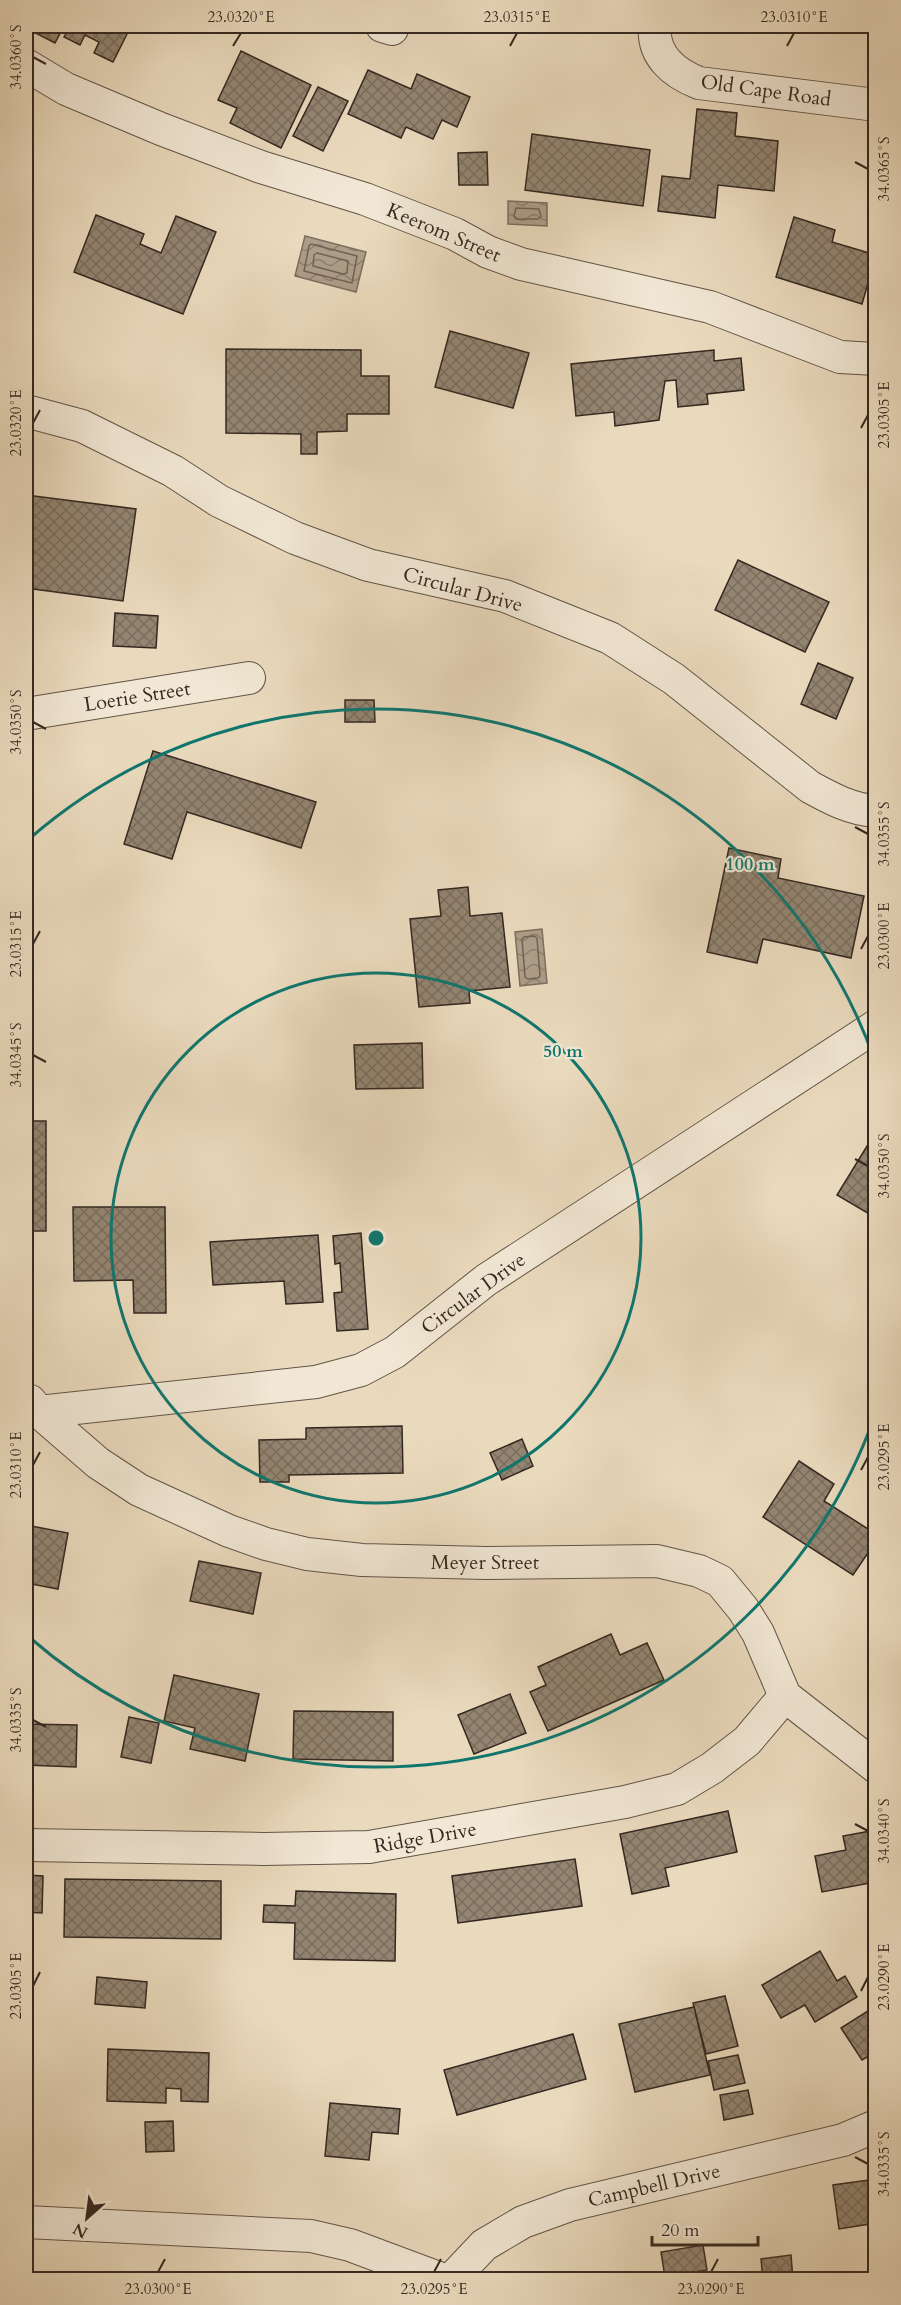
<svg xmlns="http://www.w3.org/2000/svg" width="901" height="2305" font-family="Cardo,serif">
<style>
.water{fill:url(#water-waves);stroke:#7c6e5f;stroke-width:1.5}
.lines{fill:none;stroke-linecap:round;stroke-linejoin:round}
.shore{stroke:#706254;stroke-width:1.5}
.building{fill:url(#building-cross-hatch);stroke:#342821;stroke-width:1.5}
.street-casing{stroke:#625448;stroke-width:34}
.street{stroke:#f1e7d4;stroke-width:32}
.ticks{fill:none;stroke:#342821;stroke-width:2}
.ring{fill:none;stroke:#0f766e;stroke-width:3}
.labels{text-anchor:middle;stroke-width:4.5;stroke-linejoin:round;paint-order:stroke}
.street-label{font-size:20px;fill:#342821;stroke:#f1e7d4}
.centre{fill:#0f766e;stroke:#f1e7d4;stroke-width:3}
.ring-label{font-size:18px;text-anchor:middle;font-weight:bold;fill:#0f766e;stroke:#f1e7d4;stroke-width:4.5;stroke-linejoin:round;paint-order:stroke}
.neatline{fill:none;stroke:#342821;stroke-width:2}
.ticks-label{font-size:15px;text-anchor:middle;fill:#342821}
</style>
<defs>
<pattern id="water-waves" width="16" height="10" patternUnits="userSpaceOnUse" patternTransform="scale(1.5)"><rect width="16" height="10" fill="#ac9d88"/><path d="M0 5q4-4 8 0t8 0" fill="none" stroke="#8d806f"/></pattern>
<pattern id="building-cross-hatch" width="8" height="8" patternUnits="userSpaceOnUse" patternTransform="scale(1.5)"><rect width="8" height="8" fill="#938572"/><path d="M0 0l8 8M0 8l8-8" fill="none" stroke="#796d5d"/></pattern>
</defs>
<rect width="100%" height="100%" fill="#eadabd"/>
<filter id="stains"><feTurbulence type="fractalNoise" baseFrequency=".00333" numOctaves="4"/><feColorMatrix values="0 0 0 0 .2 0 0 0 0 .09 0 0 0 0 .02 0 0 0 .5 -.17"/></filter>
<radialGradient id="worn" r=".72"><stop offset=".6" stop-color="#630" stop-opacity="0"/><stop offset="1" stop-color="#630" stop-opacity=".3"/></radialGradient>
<g class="water">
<polygon points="508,201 547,203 547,226 508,224"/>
<polygon points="305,236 366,252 356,292 295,276"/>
<polygon points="542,929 547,983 520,986 515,932"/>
</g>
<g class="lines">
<g class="shore">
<polygon points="516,208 539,209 541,217 538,219 516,219 514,216"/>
<polygon points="311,244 357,256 352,283 304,271 309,246"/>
<polygon points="317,253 348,261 347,273 343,274 313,266 314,255"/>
<polygon points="534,936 537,938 540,976 538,978 528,979 525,977 522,939 524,937"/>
</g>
</g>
<g class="building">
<polygon points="26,26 131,26 113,62 94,53 99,42 85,35 80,45 64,37 69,29 64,26 55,43 26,28"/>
<polygon points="241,51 311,85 281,148 230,123 237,108 218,100"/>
<polygon points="368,70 411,89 417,74 470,97 457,127 442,120 433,139 406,127 401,138 348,114"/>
<polygon points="318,87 348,101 323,151 293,136"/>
<polygon points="697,109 737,113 735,136 778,141 774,191 718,185 715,218 658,211 662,176 690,179"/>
<polygon points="532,134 650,150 643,206 525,190"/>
<polygon points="487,152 488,185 459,185 458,153"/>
<polygon points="96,215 144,234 140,244 161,253 176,216 216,232 183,314 74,272"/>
<polygon points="794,217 835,230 832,242 876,255 862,304 776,277"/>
<polygon points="450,331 529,353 513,408 435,387"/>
<polygon points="226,349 361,350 361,376 389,376 389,414 347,414 347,431 317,432 317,454 301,454 301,434 226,433"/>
<polygon points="714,350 714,361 741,358 744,390 707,394 708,404 678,407 676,380 665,381 659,420 615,426 614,412 576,416 571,364"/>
<polygon points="26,495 136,509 123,601 26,588"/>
<polygon points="738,560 829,602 805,652 715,610"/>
<polygon points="115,613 158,616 156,648 113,646"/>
<polygon points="818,663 853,678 836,719 801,704"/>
<polygon points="345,700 374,700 375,722 345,722"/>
<polygon points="153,751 316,802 301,848 187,812 172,859 124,844"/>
<polygon points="729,848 781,859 778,878 864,896 851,958 763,939 757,963 707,952"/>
<polygon points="468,887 470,916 502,913 510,987 469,991 470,1003 419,1007 410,919 441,916 438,890"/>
<polygon points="422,1043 423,1088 356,1089 354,1045"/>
<rect x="26" y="1121" width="20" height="110"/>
<polygon points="872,1138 876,1140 876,1218 837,1195"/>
<polygon points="73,1207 165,1207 166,1313 134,1313 133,1280 74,1281"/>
<polygon points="361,1233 368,1329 337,1331 334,1293 342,1292 340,1263 335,1264 333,1236"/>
<polygon points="318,1235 323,1302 286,1304 284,1281 213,1285 210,1242"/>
<polygon points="402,1426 403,1473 289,1475 289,1482 260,1482 259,1440 306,1439 306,1428"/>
<polygon points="522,1439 533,1466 502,1480 490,1453"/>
<polygon points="799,1461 834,1484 824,1501 876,1534 876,1541 853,1575 763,1517"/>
<polygon points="26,1525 68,1533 58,1589 26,1583"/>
<polygon points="199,1561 261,1573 253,1614 190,1601"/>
<polygon points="611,1634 620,1655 647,1643 664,1680 548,1731 530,1692 546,1685 538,1667"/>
<polygon points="174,1675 259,1694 245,1761 190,1749 195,1728 164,1721"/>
<polygon points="510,1694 526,1733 474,1754 458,1715"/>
<polygon points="294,1711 393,1712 393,1761 293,1759"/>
<polygon points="129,1717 159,1723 151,1763 121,1757"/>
<polygon points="26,1724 77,1725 76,1767 26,1765"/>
<polygon points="728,1811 737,1852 665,1868 669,1886 632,1894 620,1834"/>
<polygon points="876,1830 876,1882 822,1892 815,1856 846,1850 843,1836"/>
<polygon points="575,1859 582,1906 458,1923 452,1876"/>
<polygon points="26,1875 43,1876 42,1913 26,1912"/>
<polygon points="65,1879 221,1881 221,1939 64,1937"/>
<polygon points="296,1891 396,1894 395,1961 294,1959 295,1923 263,1922 264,1905 295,1906"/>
<polygon points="820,1951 837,1981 845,1976 857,1997 815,2022 805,2005 781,2018 762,1985"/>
<polygon points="97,1977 147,1982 145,2008 95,2004"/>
<polygon points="725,1996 738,2046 706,2054 693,2003"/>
<polygon points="694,2007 710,2075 635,2092 619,2024"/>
<polygon points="871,2009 876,2016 876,2052 862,2060 841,2028"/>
<polygon points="573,2034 586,2079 457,2115 444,2070"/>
<polygon points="108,2049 209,2053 208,2102 181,2101 181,2089 166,2088 166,2103 107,2101"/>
<polygon points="738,2055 745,2083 714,2090 708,2061"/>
<polygon points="748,2090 753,2114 724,2120 720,2095"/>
<polygon points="330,2103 400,2109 398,2134 372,2132 369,2160 325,2156"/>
<polygon points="173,2121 174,2151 146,2152 145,2122"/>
<polygon points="876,2179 876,2223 839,2229 833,2185"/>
<polygon points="703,2245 707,2270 665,2277 661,2252"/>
<polygon points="791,2255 793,2280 763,2280 761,2259"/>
</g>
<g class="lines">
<defs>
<g id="street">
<polyline points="382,26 392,29"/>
<path d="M655,26C652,56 674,73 699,83L876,105"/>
<polyline points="26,65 66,89 161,129 261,167 365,199 455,234 488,252 521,264 710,307 840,357 876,359"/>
<path d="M26,411L82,426L173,471L219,501L295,538L368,565L505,596L610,638L674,679L810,787C830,798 852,810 876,811"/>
<polyline points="26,714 249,678"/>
<polyline points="30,1401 39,1412 316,1382 361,1370 395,1352 486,1280 876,1026"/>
<polyline points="26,1410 39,1412 98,1463 139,1490 229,1531 266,1544 307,1554 362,1560 486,1563 657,1561 699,1571 720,1581 743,1609 758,1633 785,1696 876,1767"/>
<polyline points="26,1845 264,1849 369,1847 625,1802 677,1789 712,1768 747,1741 785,1696"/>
<polyline points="26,2222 311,2236 350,2245 444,2280"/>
<polyline points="451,2280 484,2245 523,2222 570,2205 843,2140 876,2126"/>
</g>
</defs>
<use href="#street" class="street-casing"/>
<use href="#street" class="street"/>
</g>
<path class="ticks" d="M233,46L241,33M510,46L517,33M787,46L794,33M33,57L46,64M855,162L868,169M33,423L40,410M861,428L868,415M33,722L46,729M855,827L868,834M33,944L40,931M861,949L868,936M33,1055L46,1062M855,1159L868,1166M33,1465L40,1452M861,1470L868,1457M33,1720L46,1727M855,1824L868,1831M33,1986L40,1972M861,1991L868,1977M855,2157L868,2164M158,2272L165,2259M434,2272L441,2259M711,2272L718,2259"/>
<g class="ring">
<circle cx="376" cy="1238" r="265"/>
<path d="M875 1415A529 529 0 0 1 29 1637M29 839A529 529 0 0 1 875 1061"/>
</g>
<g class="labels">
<g class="street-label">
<text transform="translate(766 90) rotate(8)" y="7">Old Cape Road</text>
<text transform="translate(444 232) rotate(23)" y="7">Keerom Street</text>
<text transform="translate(463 589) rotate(15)" y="7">Circular Drive</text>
<text transform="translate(137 696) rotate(-9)" y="7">Loerie Street</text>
<text transform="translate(473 1293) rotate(-36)" y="7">Circular Drive</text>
<text x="485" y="1569">Meyer Street</text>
<text transform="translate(425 1837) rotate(-10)" y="7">Ridge Drive</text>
<text transform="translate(654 2185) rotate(-13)" y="7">Campbell Drive</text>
</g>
</g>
<circle cx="376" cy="1238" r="9" class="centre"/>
<g class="ring-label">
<text x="750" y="870">100 m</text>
<text x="563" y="1057">50 m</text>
</g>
<rect width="901" height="2305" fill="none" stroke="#eadabd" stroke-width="66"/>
<g transform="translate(87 2218) rotate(208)" stroke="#f1e7d4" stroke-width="4.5" paint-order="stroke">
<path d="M0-4.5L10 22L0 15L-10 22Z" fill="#342821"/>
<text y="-9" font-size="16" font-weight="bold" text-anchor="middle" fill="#342821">N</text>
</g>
<path d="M652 2236v9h106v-9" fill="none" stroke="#342821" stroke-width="3"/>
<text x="661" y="2236" font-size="18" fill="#342821" stroke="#f1e7d4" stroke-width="4.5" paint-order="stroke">20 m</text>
<rect x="33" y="33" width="835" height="2239" class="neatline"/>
<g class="ticks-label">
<text x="241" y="22">23.0320°E</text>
<text x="517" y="22">23.0315°E</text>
<text x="794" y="22">23.0310°E</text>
<text transform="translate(16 57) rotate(-90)" y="5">34.0360°S</text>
<text transform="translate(884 169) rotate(-90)" y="5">34.0365°S</text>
<text transform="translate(884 415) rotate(-90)" y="5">23.0305°E</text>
<text transform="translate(16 423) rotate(-90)" y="5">23.0320°E</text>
<text transform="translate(16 722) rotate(-90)" y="5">34.0350°S</text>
<text transform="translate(884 834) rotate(-90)" y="5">34.0355°S</text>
<text transform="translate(884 936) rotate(-90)" y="5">23.0300°E</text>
<text transform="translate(16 944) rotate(-90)" y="5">23.0315°E</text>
<text transform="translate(16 1055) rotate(-90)" y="5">34.0345°S</text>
<text transform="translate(884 1166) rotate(-90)" y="5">34.0350°S</text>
<text transform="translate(884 1457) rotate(-90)" y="5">23.0295°E</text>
<text transform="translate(16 1465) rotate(-90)" y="5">23.0310°E</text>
<text transform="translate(16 1720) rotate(-90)" y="5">34.0335°S</text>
<text transform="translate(884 1831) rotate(-90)" y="5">34.0340°S</text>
<text transform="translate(884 1977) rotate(-90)" y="5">23.0290°E</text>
<text transform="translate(16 1986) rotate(-90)" y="5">23.0305°E</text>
<text transform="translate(884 2164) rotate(-90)" y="5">34.0335°S</text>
<text x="158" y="2294">23.0300°E</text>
<text x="434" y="2294">23.0295°E</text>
<text x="711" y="2294">23.0290°E</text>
</g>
<rect width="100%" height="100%" filter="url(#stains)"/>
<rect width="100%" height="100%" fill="url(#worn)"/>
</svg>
